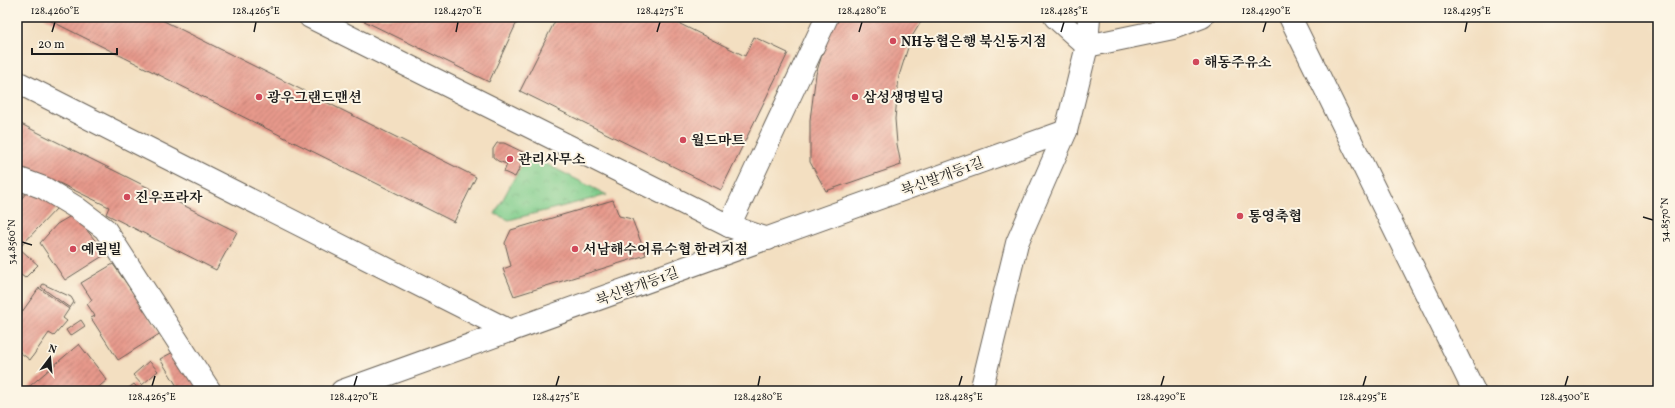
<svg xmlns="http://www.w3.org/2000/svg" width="1675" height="408" font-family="Vollkorn,'Noto Serif KR',serif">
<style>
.park{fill:url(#park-crowns);stroke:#4e7454}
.building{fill:url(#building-hatch)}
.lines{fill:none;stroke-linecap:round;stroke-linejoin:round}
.street-casing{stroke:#676056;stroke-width:24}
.secondary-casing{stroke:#676056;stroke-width:24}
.street{stroke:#fff;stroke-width:22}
.secondary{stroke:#fff;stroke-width:22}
.ticks{fill:none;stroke:#1c1c1c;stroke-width:1.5}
.poi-dot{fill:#d1495b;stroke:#fcf5e5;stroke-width:1.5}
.labels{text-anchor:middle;stroke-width:4;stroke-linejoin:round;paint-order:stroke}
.poi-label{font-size:14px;font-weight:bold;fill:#1c1c1c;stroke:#fcf5e5;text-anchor:start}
.street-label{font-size:14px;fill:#1c1c1c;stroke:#fcf5e5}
.neatline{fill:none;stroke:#1c1c1c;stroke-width:1.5}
.ticks-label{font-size:10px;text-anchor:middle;fill:#1c1c1c}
</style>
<defs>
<pattern id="park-crowns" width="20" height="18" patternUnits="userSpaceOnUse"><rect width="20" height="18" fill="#80cd8c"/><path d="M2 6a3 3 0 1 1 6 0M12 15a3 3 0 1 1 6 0" fill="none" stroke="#6eaf78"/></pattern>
<pattern id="building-hatch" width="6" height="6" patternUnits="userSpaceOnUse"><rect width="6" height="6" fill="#e6998b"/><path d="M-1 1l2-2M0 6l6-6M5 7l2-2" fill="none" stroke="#ba7c71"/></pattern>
</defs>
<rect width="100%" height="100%" fill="#fcf5e5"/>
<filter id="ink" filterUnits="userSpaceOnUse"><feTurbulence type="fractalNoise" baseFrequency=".025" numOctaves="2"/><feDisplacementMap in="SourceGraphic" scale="8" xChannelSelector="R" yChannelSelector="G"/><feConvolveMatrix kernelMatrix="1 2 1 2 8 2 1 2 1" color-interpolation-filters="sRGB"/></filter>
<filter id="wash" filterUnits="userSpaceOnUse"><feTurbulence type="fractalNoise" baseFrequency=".012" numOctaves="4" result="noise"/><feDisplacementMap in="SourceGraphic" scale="16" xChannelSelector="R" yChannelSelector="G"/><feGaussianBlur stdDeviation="0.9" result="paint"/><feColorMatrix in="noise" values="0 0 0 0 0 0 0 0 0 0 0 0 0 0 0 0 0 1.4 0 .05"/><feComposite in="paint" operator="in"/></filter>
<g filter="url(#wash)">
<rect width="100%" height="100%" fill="#f3dfc1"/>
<polygon class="park" points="527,154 607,195 509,220 495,214"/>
<g id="blocks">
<g class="building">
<polygon points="43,17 156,17 476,177 454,222"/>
<polygon points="356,17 507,17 517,22 489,82"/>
<polygon points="557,17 666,17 745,56 754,37 788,53 721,190 520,91"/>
<polygon points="838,17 924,17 911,38 899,76 895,119 897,144 901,165 826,191 810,162 810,120 816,74 831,26"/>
<polygon points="17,122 237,232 216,270 106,214 109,207 53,180 49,187 17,170"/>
<polygon points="497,143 504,143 527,154 515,177 504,172 507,164 498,161 493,157 493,149"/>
<polygon points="32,187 58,207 19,248 38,265 25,278 17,272 17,203"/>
<polygon points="613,200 619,216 632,219 646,255 514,296 503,269 511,266 505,243 511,230"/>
<polygon points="74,214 106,254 65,280 40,243 57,224"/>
<polygon points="113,264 161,333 118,360 91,318 95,316 87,304 92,300 81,283"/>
<polygon points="43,284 71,297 74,302 70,308 41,287"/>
<polygon points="39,288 69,309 63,318 67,321 54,336 49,333 30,360 17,350 17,319"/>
<polygon points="81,320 85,326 70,336 66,330"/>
<polygon points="79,344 107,380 94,391 24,391"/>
<polygon points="177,350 204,391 180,391 160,359"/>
<polygon points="149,361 158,371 142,385 133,375"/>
<polygon points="134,384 140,391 127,391 126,390"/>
</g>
</g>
</g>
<g filter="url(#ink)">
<use href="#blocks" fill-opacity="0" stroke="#676056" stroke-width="1"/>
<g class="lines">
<defs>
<g id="street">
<polyline points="310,17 729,226 768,239"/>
<polyline points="1290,17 1474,391"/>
<polyline points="17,82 510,331"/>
<polyline points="17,178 44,188 77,208 105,229 210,391"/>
<polyline points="729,226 827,17"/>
<polyline points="342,391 1066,131"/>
</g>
<g id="secondary">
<polyline points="1055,17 1087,46 1173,28 1202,17"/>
<polyline points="981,391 1017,243 1066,131 1087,46 1089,17"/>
</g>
</defs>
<use href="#street" class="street-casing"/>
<use href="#secondary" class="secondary-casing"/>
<use href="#street" class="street"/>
<use href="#secondary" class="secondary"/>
</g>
</g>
<path class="ticks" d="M52,32L55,22M254,32L256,22M456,32L458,22M657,32L660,22M859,32L862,22M1061,32L1064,22M1263,32L1266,22M1465,32L1467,22M1643,217L1653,220M22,242L32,245M152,386L155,376M354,386L357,376M556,386L559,376M758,386L760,376M959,386L962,376M1161,386L1164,376M1363,386L1366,376M1565,386L1568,376"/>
<g class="poi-dot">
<circle cx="893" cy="41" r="4"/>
<circle cx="1196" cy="62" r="4"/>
<circle cx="259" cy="97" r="4"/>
<circle cx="855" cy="97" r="4"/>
<circle cx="683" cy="140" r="4"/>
<circle cx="510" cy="159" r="4"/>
<circle cx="127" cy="197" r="4"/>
<circle cx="1240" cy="216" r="4"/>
<circle cx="73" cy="249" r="4"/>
<circle cx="575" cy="249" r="4"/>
</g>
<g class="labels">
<g class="poi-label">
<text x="901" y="46">NH농협은행 북신동지점</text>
<text x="1204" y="67">해동주유소</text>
<text x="267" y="102">광우그랜드맨션</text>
<text x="863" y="102">삼성생명빌딩</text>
<text x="691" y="145">월드마트</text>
<text x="518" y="164">관리사무소</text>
<text x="135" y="202">진우프라자</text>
<text x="1248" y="221">통영축협</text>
<text x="81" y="254">예림빌</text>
<text x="583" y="254">서남해수어류수협 한려지점</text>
</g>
<g class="street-label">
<text transform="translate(942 176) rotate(-20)" y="5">북신발개등1길</text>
<text transform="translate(637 286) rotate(-20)" y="5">북신발개등1길</text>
</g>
</g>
<rect width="1675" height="408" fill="none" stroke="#fcf5e5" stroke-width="44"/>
<g transform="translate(50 358) rotate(16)" stroke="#fcf5e5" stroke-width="3" paint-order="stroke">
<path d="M0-3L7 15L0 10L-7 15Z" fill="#1c1c1c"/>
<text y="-6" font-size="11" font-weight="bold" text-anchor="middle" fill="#1c1c1c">N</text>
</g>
<path d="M32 48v6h85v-6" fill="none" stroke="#1c1c1c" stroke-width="2"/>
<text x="38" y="48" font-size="12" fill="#1c1c1c" stroke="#fcf5e5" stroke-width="3" paint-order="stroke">20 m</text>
<rect x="22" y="22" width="1631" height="364" class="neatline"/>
<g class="ticks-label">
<text x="55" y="14">128.4260°E</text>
<text x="256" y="14">128.4265°E</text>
<text x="458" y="14">128.4270°E</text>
<text x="660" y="14">128.4275°E</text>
<text x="862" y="14">128.4280°E</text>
<text x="1064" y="14">128.4285°E</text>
<text x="1266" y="14">128.4290°E</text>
<text x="1467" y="14">128.4295°E</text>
<text transform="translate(1664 220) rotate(-90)" y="4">34.8570°N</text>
<text transform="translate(11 242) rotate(-90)" y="4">34.8560°N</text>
<text x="152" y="400">128.4265°E</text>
<text x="354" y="400">128.4270°E</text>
<text x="556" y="400">128.4275°E</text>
<text x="758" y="400">128.4280°E</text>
<text x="959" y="400">128.4285°E</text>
<text x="1161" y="400">128.4290°E</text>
<text x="1363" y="400">128.4295°E</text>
<text x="1565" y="400">128.4300°E</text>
</g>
</svg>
